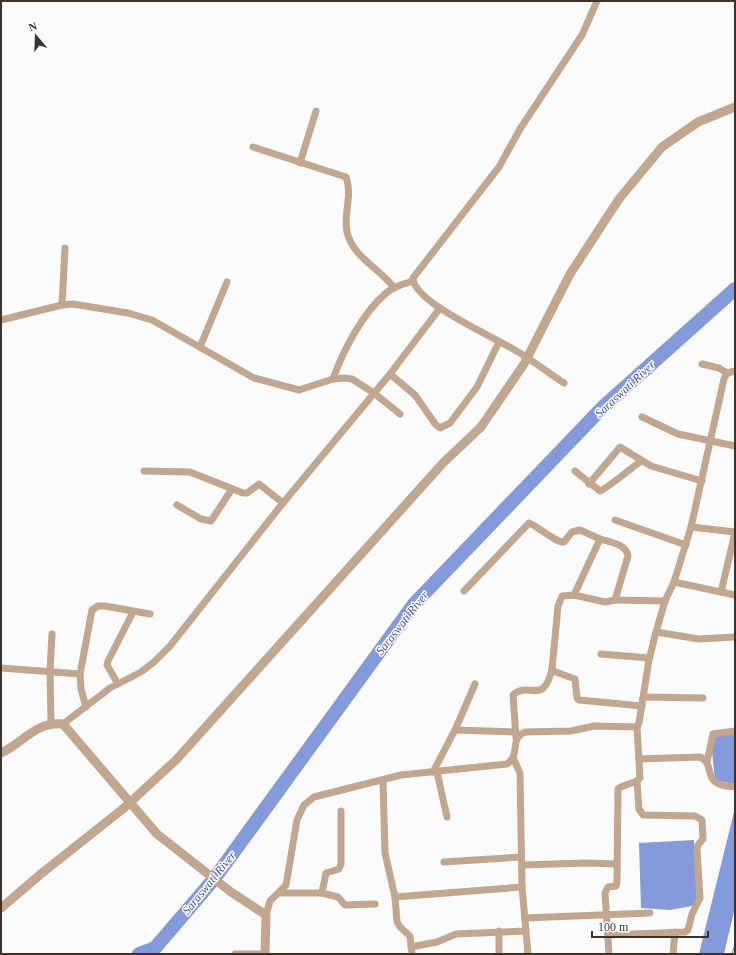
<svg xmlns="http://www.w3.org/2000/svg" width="736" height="955" font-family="Georgia,serif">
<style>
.water{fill:#859ada}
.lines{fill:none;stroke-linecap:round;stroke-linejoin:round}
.river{stroke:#859ada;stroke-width:14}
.minor{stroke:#c1a690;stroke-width:7}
.tertiary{stroke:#c1a690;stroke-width:9}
.rail-casing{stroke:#6c635c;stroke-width:4}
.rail{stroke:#fff;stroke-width:2.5;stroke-dasharray:8;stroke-linecap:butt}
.tertiary-bridge{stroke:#c1a690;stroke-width:9}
.labels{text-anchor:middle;stroke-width:3;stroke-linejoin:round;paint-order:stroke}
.water-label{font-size:12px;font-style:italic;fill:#3d519f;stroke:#fff}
</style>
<rect width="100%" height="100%" fill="#fbfbfb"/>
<g class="water">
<polygon points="735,734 735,782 733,784 715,780 712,752 714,736"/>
<polygon points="735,808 735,907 724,954 699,954"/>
<polygon points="694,840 697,905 670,910 641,908 639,843"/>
</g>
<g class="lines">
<polyline class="river" points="139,954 155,948 214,879 414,604 603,407 735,289"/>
<g class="minor">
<path d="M253,147L346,177C353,195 343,214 347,232C353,258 380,268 394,288"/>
<polyline points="300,163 316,111"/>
<polyline points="62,305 65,248"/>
<polyline points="1,320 62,305 73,304 128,313 152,320 254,378 299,390 333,379 344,378 352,379 374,393 400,414"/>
<polyline points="200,347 227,282"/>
<polyline points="702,364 719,368 727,373"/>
<polyline points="390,374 415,395 436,425 440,428 450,423 477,387 499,342"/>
<path d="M333,379C343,351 362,314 385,294C393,287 403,284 413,281"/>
<path d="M564,383C547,372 531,359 513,349C494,337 413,302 413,278L499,167L520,129L582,35L597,1"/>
<polyline points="642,417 678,434 735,446"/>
<polyline points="144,471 190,472 243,493 247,493 259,484 283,503"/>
<path d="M575,471L600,491C605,490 633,467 641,461"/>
<polyline points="589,484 620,447 651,466 702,481"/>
<polyline points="177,505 201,519 211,521 232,489"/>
<polyline points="615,520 686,545"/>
<polyline points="691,527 735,532"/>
<path d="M600,539C609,542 627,544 628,556L615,600L605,602L574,595L562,596L558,606L552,669L553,671L575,679L577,698L579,700L642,706"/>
<polyline points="674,582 735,595"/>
<path d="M464,591L529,523C539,527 556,543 564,542L572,532L580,530L600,539L574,595"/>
<polyline points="721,592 735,533"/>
<polyline points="615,600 665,601"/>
<polyline points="656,632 699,639 735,637"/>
<polyline points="601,654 649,658"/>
<polyline points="1,668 80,674"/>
<polyline points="118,684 107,665 108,661 133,612"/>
<polyline points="643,697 703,698"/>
<polyline points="86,707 81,689 80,674 92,610 98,606 105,606 150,614"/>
<polyline points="51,723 50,671 52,634"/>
<polyline points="63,724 110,688 141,672 154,662 170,646 283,503 390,374 440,308"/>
<polyline points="455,730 516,732"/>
<path d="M516,738L513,695C529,680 543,707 552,669"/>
<polyline points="513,758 520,773 522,887 528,954"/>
<path d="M639,759L700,757C718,766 698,785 735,787"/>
<polyline points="707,762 713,734 735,731"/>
<polyline points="433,772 455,730 475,684"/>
<polyline points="437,772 447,817"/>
<polyline points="383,780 385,853 395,897 397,922 400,927 410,936 412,954"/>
<polyline points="444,862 521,857"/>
<polyline points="522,865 585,863 617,864"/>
<polyline points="280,893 322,893 338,897 345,905 375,904"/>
<polyline points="322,893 326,873 339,869 341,864 341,811"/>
<polyline points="395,897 522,887"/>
<path d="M266,915L270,901L286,885L297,820L304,805L314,797L401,775L507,764C521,755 509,738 525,732L571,731L594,726L637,727L639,723L649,660L656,632L665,601L674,582L691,527L724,379L727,373L735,371"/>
<polyline points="525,918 650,913"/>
<polyline points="608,935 685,932 688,930 692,914 700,898 697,849 698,845 703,839 702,820 695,816 643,815 639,809 637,782"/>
<polyline points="411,947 437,942 456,934 526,931"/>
<polyline points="235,954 265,954"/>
<polyline points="499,954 499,931"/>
<path d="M609,954L605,893L608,887L616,886L617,882L618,789C625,783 634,785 640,778L637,727"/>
<polyline points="673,954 675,932"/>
</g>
<g class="tertiary">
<path d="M1,753C23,743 36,721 63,724L157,834L231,892L266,915L265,954"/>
<polyline points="1,908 42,873 124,808 176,760 443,463 481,427"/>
</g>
<defs>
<polyline id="rail" points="734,954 735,949"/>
</defs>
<use href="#rail" class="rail-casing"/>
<use href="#rail" class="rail"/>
<polyline class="tertiary-bridge" points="481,427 524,364 570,274 619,199 662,147 698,122 735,107"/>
</g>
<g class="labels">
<g class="water-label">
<text transform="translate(625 389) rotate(-43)" y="4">Saraswati River</text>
<text transform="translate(402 623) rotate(-52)" y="4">Saraswati River</text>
<text transform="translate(209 883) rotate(-51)" y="4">Saraswati River</text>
</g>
</g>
<rect width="736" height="955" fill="none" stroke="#3d3128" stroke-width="4"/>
<g transform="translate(36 36) rotate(341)" stroke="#ffffff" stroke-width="3" paint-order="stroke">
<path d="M0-3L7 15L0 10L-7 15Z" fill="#3d3128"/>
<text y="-6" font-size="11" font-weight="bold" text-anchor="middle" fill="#3d3128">N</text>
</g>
<path d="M592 931v6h116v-6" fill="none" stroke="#3d3128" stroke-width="2"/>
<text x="598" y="931" font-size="12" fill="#3d3128" stroke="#ffffff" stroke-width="3" paint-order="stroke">100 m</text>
</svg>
